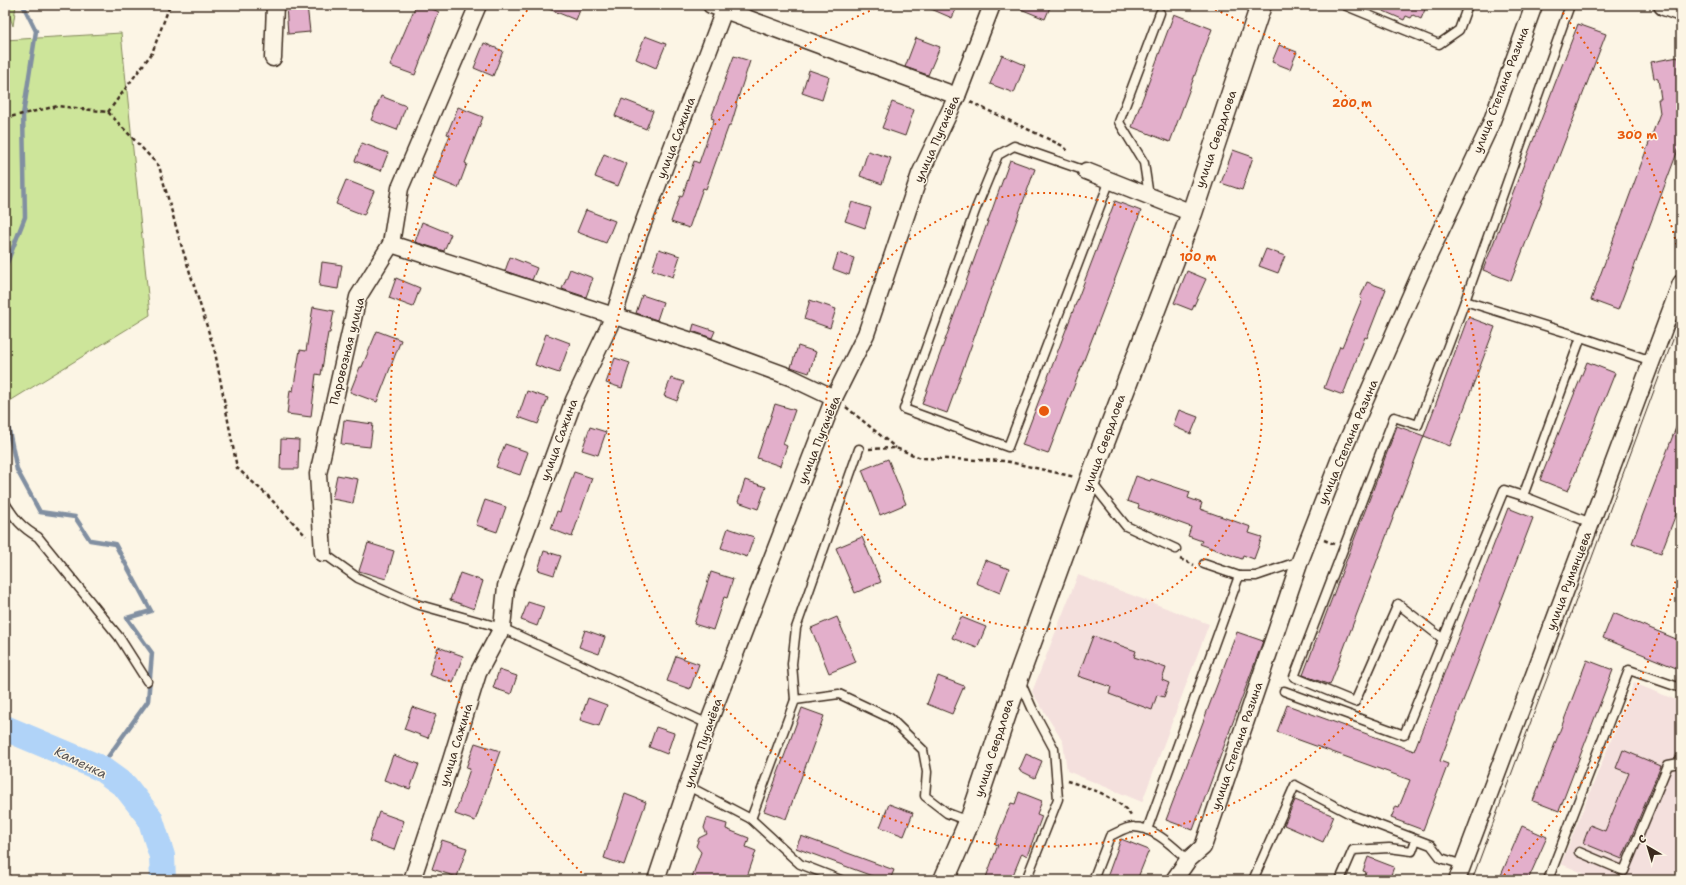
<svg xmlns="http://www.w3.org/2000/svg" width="1686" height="885" font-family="'Shantell Sans',sans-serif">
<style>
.built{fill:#f4e0dd}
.green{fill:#cde59a;stroke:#84885c}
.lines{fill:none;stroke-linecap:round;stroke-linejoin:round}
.stream{stroke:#818fa1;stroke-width:4.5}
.river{stroke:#b0d3f8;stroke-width:26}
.building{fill:#e3afcb;stroke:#3b2a1e}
.service-casing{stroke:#3b2a1e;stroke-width:11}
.minor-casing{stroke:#3b2a1e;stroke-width:19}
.tertiary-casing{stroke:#3b2a1e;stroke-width:23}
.path{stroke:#3b2a1e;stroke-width:2.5;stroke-dasharray:4 3;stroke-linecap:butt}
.service{stroke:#fcf5e5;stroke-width:8}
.minor{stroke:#fcf5e5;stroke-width:16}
.tertiary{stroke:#fcf5e5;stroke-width:20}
.tram{stroke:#3b2a1e;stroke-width:1}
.ring{fill:none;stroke:#e8590c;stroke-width:2;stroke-dasharray:2 4}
.labels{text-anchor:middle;stroke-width:3;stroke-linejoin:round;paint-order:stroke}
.street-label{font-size:12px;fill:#3b2a1e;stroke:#fcf5e5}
.water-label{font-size:13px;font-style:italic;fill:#585454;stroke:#fcf5e5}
.centre{fill:#e8590c;stroke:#fcf5e5;stroke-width:2}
.ring-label{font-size:12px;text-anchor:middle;font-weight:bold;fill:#e8590c;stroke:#fcf5e5;stroke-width:3;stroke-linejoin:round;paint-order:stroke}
</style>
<rect width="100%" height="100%" fill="#fcf5e5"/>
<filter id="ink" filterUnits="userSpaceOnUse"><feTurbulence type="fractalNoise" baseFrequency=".025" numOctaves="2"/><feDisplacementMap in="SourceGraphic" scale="8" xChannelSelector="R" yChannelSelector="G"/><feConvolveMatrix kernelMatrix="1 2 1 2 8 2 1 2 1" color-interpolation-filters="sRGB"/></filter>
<g filter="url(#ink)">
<g class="built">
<polygon points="1078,575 1209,624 1142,802 1067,771 1063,742 1032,692"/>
<polygon points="1634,683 1681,702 1681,859 1672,880 1580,880 1583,873 1561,864"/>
</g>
<g class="green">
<polygon points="6,5 16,5 13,26"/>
<polygon points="121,33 150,315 5,404 5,40"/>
</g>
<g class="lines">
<g class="stream">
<polyline points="5,268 25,217 23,115 36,31 23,5"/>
<polyline points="5,411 17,470 40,512 75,517 90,540 115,544 151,611 127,618 152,653 148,701 100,768"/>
</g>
<polyline class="river" points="5,728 100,768 125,786 150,818 162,856 163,880"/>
</g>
<g class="building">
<polygon points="307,5 310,32 288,34 286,6"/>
<polygon points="416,5 423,5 439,12 415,75 390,66"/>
<polygon points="539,5 582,5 576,20"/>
<polygon points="922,5 958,5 952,18"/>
<polygon points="1011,5 1051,5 1045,19"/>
<polygon points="1370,5 1427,5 1421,19 1413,15 1411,18 1406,16 1404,20"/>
<polygon points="1174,14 1212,29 1170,142 1132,127"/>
<polygon points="1578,24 1606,34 1511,281 1483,270"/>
<polygon points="645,36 666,44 656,68 636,59"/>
<polygon points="916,38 940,47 928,75 905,67"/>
<polygon points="484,43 503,51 493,76 474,68"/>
<polygon points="1279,45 1297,52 1290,69 1272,62"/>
<polygon points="1002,55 1025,65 1014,93 990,84"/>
<polygon points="734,56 750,61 736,104 737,105 731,125 729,125 706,189 703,188 689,228 671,222 680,196 682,197 694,161 699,163 714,119 711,118"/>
<polygon points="1678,57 1681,74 1681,142 1618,310 1591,300 1660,113 1658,99 1661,99 1658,79 1654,78 1651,62"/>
<polygon points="809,70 829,77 822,100 802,93"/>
<polygon points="381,96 406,106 397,130 371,120"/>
<polygon points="622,99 653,111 646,129 615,116"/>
<polygon points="892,102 914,110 905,136 882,128"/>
<polygon points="458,107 483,117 465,163 467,164 458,188 433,178 450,135 447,134"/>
<polygon points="362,143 388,153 381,171 355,161"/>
<polygon points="1233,150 1253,157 1242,190 1221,183"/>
<polygon points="868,151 891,158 882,184 860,176"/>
<polygon points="604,154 627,164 618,186 595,177"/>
<polygon points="1010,160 1035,169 947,413 922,404"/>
<polygon points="346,180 374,191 364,215 336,204"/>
<polygon points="1115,201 1141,211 1048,454 1022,445"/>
<polygon points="852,202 871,208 865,228 845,221"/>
<polygon points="586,210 615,221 606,243 577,232"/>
<polygon points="422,222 451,234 444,251 415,242"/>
<polygon points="659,249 680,256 673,277 652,270"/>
<polygon points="1266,249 1285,256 1278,273 1259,266"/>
<polygon points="838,253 854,258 849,275 833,269"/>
<polygon points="510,257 537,268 532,280 505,271"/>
<polygon points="322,262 342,265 338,289 319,286"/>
<polygon points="570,269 593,278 586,297 562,289"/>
<polygon points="1187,271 1206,279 1192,310 1174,303"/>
<polygon points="396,278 420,288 413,307 389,298"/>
<polygon points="1367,282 1386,289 1367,338 1365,337 1343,395 1324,388 1340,346 1342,347 1362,299 1360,298"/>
<polygon points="642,295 663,302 657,320 636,313"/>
<polygon points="810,300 836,309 830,328 804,319"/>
<polygon points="313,307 334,311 330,333 328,333 321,375 316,374 311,417 287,414 290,390 293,391 300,350 306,351"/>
<polygon points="1468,317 1495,327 1450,446 1424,436"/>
<polygon points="694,324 715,331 712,338 692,331"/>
<polygon points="377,331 401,340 377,402 350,392 360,367 362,367"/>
<polygon points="546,334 570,343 559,373 535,365"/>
<polygon points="798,346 816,352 809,373 791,367"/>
<polygon points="615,358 630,363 622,388 606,383"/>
<polygon points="1587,362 1615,373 1568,491 1540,480"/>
<polygon points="671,378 684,382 677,401 664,396"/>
<polygon points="527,391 548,398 538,424 518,417"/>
<polygon points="775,404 795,410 783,444 787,446 780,466 757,458"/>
<polygon points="1179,410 1198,417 1191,434 1173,426"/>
<polygon points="1680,417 1681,501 1661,553 1632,543"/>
<polygon points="344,420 373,424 370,447 341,444"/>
<polygon points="1397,426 1424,436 1330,685 1303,675"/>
<polygon points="590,427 606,432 598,455 582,450"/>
<polygon points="281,439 299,440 298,469 280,469"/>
<polygon points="505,444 528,452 520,475 496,467"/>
<polygon points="888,459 906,504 880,515 862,470"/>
<polygon points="574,472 592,478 572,537 551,529 557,511 560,512"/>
<polygon points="337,475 358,479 353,503 332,499"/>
<polygon points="1136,476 1150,481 1151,479 1190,492 1188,498 1202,503 1200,509 1251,527 1249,533 1262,537 1254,559 1243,555 1242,559 1200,544 1202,541 1188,536 1191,527 1138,508 1139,505 1127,501"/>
<polygon points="745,480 766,487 758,509 738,502"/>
<polygon points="485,500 506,507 497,532 476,525"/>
<polygon points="1508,508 1533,518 1440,761 1448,764 1423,830 1391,818 1396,806 1399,807 1410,780 1277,732 1287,705 1414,751"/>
<polygon points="728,528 754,537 747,557 721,548"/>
<polygon points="862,537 881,582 855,593 836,548"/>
<polygon points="368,543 394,551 386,579 359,571"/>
<polygon points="544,551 561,556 554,575 538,570"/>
<polygon points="985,560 1009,569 1000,593 976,583"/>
<polygon points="711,572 733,579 727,598 724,597 713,630 694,624"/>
<polygon points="460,573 483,581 474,609 450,600"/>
<polygon points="528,602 544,607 537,626 521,620"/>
<polygon points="1613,613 1681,641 1681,670 1603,638"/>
<polygon points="837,617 856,662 829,673 811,628"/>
<polygon points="961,617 986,627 977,648 952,638"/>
<polygon points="585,630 605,637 599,654 579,647"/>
<polygon points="1237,632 1263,641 1193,830 1166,820"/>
<polygon points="1093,636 1136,651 1134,657 1166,668 1162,680 1169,683 1164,697 1157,695 1152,710 1109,694 1111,687 1078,676"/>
<polygon points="438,647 463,656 453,683 429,675"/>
<polygon points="676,656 699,664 690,689 667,681"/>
<polygon points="1587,660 1613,670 1559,811 1533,801"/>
<polygon points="499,670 517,676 511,694 493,688"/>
<polygon points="938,676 964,686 952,714 927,704"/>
<polygon points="588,698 607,705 599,726 580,720"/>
<polygon points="412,707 436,715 428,738 404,729"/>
<polygon points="802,708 824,716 786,819 764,811"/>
<polygon points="656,727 674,733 667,754 649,747"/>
<polygon points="475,743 500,751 475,821 455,814 470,769 466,768"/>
<polygon points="1623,750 1661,766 1622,859 1583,843 1590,825 1605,831 1629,773 1616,768"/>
<polygon points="1026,754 1042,761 1035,778 1019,770"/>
<polygon points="393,755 419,764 410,789 384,780"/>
<polygon points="1019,792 1042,801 1037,814 1042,816 1027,856 1022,853 1011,880 985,880 998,845 995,844 1000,830 1011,803 1015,804"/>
<polygon points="625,794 646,802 624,865 604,858"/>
<polygon points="1295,800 1334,816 1323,842 1284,825"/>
<polygon points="889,804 913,813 904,836 880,827"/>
<polygon points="379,812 404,821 394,850 369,841"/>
<polygon points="707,818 727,824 726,829 749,838 746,847 756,851 746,880 691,880 701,852 696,846 699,838 707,834 704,828"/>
<polygon points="1522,826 1547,837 1528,880 1499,880"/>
<polygon points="801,836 894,870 890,880 883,880 796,848"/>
<polygon points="1121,839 1149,850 1137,880 1106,880"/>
<polygon points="442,840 467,848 457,877 432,869"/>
<polygon points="1368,857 1394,867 1389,880 1363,880 1366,872 1363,871"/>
</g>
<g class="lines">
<defs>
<g id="service">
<polyline points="1344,5 1439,44 1459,30 1468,5"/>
<polyline points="1086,171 1014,146 998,155 975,211 904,409 1008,447 1110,180"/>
<polyline points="1149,196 1144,163 1119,122 1160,13"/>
<polyline points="1465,301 1570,5"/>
<polyline points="1581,337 1465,301 1418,425 1394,417 1294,677 1355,702 1398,604 1443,639 1504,490 1523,496 1591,523"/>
<polyline points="1091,482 1126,526 1176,549"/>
<polyline points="1523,496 1581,337 1652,361"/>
<path d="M5,503C15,519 21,527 38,537L119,637L147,681"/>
<polyline points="323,553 358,578 416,604 502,628 708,724"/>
<polyline points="1204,564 1239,576"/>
<polyline points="1020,681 1032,708 1054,749 1058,799 1026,880"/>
<polyline points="1284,691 1404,735 1443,639"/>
<polyline points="795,700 792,664 796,628 859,449"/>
<polyline points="688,786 751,819 800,864 841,880"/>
<polyline points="751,819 795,700 839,694 890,718 923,750 927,772 925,796 947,813 960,818 969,815"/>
<polyline points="1147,830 1239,576 1256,576 1300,561"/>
<polyline points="1579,852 1624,871 1668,765 1679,763 1681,757"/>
<path d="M1093,880L1110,836C1117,833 1127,826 1134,827C1156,828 1173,847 1188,860"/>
<polyline points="1253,880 1295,785 1352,815 1431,845 1441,858 1463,865"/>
<polyline points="1340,880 1353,850 1389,848 1412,851 1416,840"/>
<polyline points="1548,880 1629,670 1681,688"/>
</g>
<g id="minor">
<polyline points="711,5 957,96"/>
<polyline points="273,58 275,5"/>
<polyline points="1086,171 1192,213"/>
<polyline points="391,244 698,343 790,377 834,398"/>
<polyline points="323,553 318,474 358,297 391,244 400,188 478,5"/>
<polyline points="412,880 440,796 478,673 502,628 506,586 574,400 614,316 638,237 726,5"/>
<polyline points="656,880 708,724 834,398 866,334 920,174 957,96 992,5"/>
<polyline points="1174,880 1188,860 1203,847 1300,561 1342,453 1421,272 1490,126 1534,5"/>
<polyline points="1457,880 1681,283"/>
</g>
<g id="tertiary">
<polyline points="1664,5 1681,11"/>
<polyline points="944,880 972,815 1018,678 1099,456 1192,213 1261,5"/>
</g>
</defs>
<use href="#service" class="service-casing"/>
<use href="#minor" class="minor-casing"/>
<use href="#tertiary" class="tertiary-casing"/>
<g class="path">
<polyline points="970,102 1063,146 1069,152"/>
<polyline points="108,112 152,53 170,5"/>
<polyline points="5,118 58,106 108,112 159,166 180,241 215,352 237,468 267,495 306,536"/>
<polyline points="846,407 896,448"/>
<polyline points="869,449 896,448 921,458 1005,461 1075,477"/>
<polyline points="1324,540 1334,544"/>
<polyline points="1180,559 1194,565"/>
<path d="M1067,781C1085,786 1121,798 1131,816"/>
</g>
<use href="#service" class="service"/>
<use href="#minor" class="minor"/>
<use href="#tertiary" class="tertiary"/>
<polyline class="tram" points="1472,880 1681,318"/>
</g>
</g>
<g class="ring">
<circle cx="1044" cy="411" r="218"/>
<path d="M1204 5A436 436 0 1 1 884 5"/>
<path d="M1680 564A654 654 0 0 1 1502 877M586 877A654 654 0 0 1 529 8M1559 8A654 654 0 0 1 1680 258"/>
</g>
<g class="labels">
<g class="street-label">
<text transform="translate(1501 90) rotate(-69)" y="4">улица Степана Разина</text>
<text transform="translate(676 138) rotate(-69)" y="4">улица Сажина</text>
<text transform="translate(937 139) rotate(-66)" y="4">улица Пугачёва</text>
<text transform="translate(1216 139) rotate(-71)" y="4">улица Свердлова</text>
<text transform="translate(347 351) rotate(-76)" y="4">Паровозная улица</text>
<text transform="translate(559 440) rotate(-70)" y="4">улица Сажина</text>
<text transform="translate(819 440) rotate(-68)" y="4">улица Пугачёва</text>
<text transform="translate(1348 442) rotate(-67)" y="4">улица Степана Разина</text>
<text transform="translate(1104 443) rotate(-70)" y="4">улица Свердлова</text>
<text transform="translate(1569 581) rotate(-69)" y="4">улица Румянцева</text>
<text transform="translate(703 743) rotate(-71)" y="4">улица Пугачёва</text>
<text transform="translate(456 745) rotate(-73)" y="4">улица Сажина</text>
<text transform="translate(1237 746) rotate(-71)" y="4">улица Степана Разина</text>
<text transform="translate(994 748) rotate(-72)" y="4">улица Свердлова</text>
</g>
<g class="water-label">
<text transform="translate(81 762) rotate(26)" y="5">Каменка</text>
</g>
</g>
<circle cx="1044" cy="411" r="6" class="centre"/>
<g class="ring-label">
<text x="1352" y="107">200 m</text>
<text x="1637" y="139">300 m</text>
<text x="1198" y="261">100 m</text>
</g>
<rect width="1686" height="885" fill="none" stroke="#fcf5e5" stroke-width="20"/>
<rect x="10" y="10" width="1666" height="865" fill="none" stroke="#3b2a1e" stroke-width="1.5" filter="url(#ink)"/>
<g transform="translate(1648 847) rotate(322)" stroke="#fcf5e5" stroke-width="3" paint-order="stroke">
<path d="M0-3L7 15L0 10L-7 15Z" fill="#3b2a1e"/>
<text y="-6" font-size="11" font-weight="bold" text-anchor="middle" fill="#3b2a1e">С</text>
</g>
</svg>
